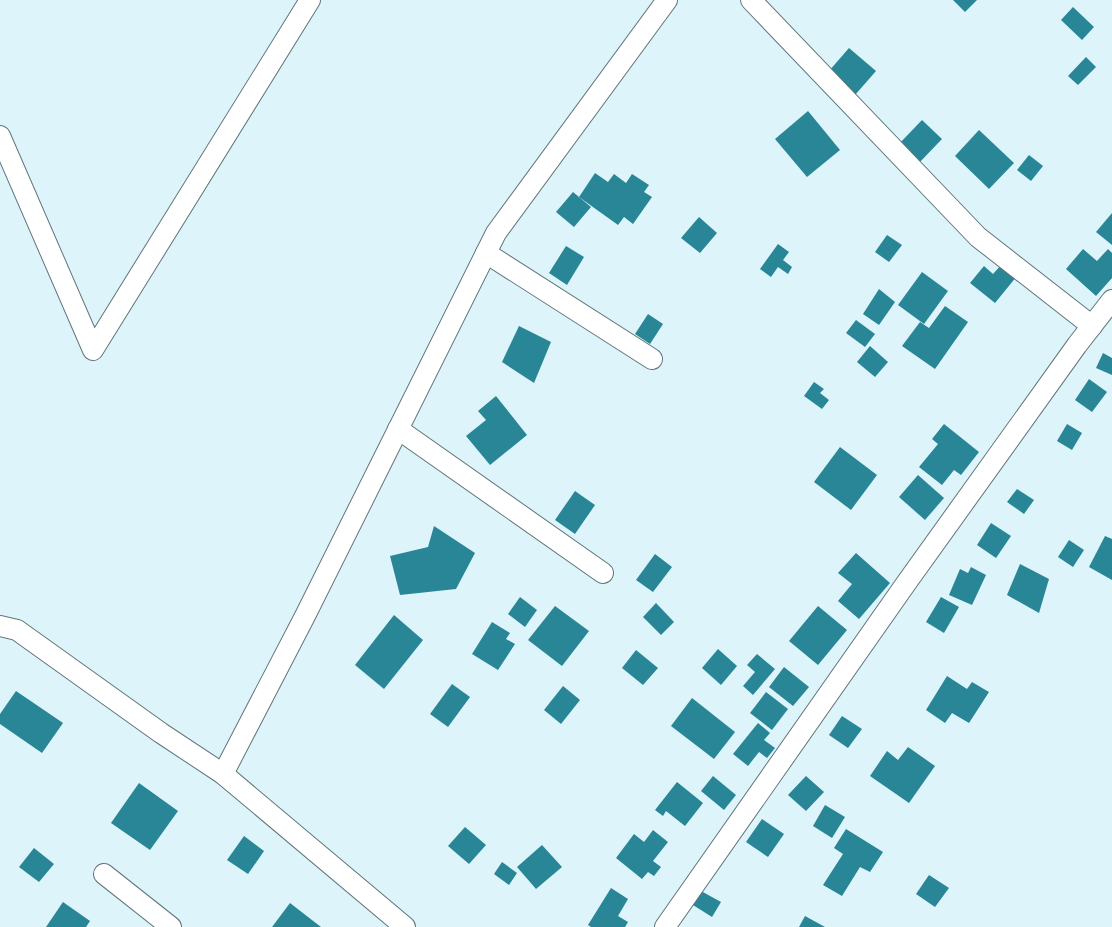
<svg xmlns="http://www.w3.org/2000/svg" width="1112" height="927" font-family="Signika,sans-serif">
<style>
.building{fill:#298696}
.lines{fill:none;stroke-linecap:round;stroke-linejoin:round}
.minor-casing{stroke:#61757a;stroke-width:22}
.minor{stroke:#fff;stroke-width:20}
</style>
<rect width="100%" height="100%" fill="#ddf4fa"/>
<g class="building">
<polygon points="953,0 977,0 965,12"/>
<polygon points="1073,7 1094,27 1082,40 1061,20"/>
<polygon points="849,48 876,71 855,95 829,71"/>
<polygon points="1086,57 1096,67 1078,85 1068,76"/>
<polygon points="808,111 840,150 807,177 775,139"/>
<polygon points="922,120 942,139 918,164 898,145"/>
<polygon points="979,130 1014,163 989,189 955,156"/>
<polygon points="1029,155 1043,166 1031,181 1017,170"/>
<polygon points="595,173 608,182 614,174 626,183 632,174 649,185 644,192 652,197 633,224 624,217 618,225 579,197"/>
<polygon points="573,192 591,207 574,227 556,212"/>
<polygon points="1112,213 1112,245 1096,232"/>
<polygon points="699,217 717,233 700,253 681,238"/>
<polygon points="887,235 902,245 889,262 875,252"/>
<polygon points="778,244 789,252 783,260 792,267 788,274 778,267 771,277 760,269"/>
<polygon points="566,246 584,257 567,285 549,273"/>
<polygon points="1083,249 1097,261 1108,249 1112,253 1112,278 1096,296 1066,269"/>
<polygon points="1002,264 1017,276 995,303 970,283 984,266 993,274"/>
<polygon points="922,272 948,291 924,324 898,305"/>
<polygon points="879,289 895,302 879,325 863,314"/>
<polygon points="945,306 968,322 935,369 902,346 920,322 929,328"/>
<polygon points="648,314 663,324 650,344 635,334"/>
<polygon points="856,320 875,334 865,347 846,333"/>
<polygon points="519,326 551,342 534,383 502,362"/>
<polygon points="870,346 888,362 875,377 857,362"/>
<polygon points="1103,353 1112,358 1112,375 1096,368"/>
<polygon points="1089,379 1107,392 1092,412 1075,400"/>
<polygon points="814,382 824,389 820,393 829,400 822,409 804,396"/>
<polygon points="496,396 527,435 490,465 466,436 486,420 478,411"/>
<polygon points="944,424 979,452 961,475 954,470 942,485 919,467 938,444 932,439"/>
<polygon points="1067,424 1082,433 1072,450 1057,441"/>
<polygon points="840,447 877,475 851,510 814,482"/>
<polygon points="918,475 944,498 925,520 899,497"/>
<polygon points="1017,489 1034,500 1024,514 1007,502"/>
<polygon points="575,491 595,505 575,534 555,520"/>
<polygon points="991,523 1011,536 996,558 977,545"/>
<polygon points="434,526 475,553 456,589 400,595 390,556 428,547"/>
<polygon points="1105,536 1112,539 1112,580 1089,567"/>
<polygon points="1069,540 1084,550 1073,567 1058,557"/>
<polygon points="856,553 890,583 859,619 838,601 852,584 838,573"/>
<polygon points="655,554 672,567 653,592 636,580"/>
<polygon points="1020,564 1049,579 1039,613 1007,595"/>
<polygon points="971,567 986,575 972,605 949,595 960,569 968,573"/>
<polygon points="520,597 537,610 525,627 508,614"/>
<polygon points="941,597 959,607 944,633 926,622"/>
<polygon points="656,603 674,622 661,635 643,617"/>
<polygon points="555,606 589,631 562,666 528,640"/>
<polygon points="818,606 847,630 818,665 789,641"/>
<polygon points="394,615 423,640 384,689 355,665"/>
<polygon points="492,622 510,633 506,639 515,644 498,670 472,654"/>
<polygon points="718,649 737,666 721,685 702,668"/>
<polygon points="636,650 658,668 643,685 622,668"/>
<polygon points="757,654 775,669 753,695 743,686 755,672 747,665"/>
<polygon points="784,667 809,687 793,706 769,687"/>
<polygon points="947,676 967,689 972,682 989,692 969,723 952,713 945,723 926,710"/>
<polygon points="452,684 470,697 448,727 430,714"/>
<polygon points="563,686 580,700 561,724 544,710"/>
<polygon points="16,691 63,723 42,753 0,724 0,714"/>
<polygon points="766,692 788,709 772,730 750,713"/>
<polygon points="692,698 735,732 714,759 671,726"/>
<polygon points="842,716 862,729 848,748 829,735"/>
<polygon points="758,723 770,733 764,740 775,748 767,758 759,752 748,766 733,754"/>
<polygon points="908,747 935,766 909,803 870,776 887,751 898,760"/>
<polygon points="713,776 736,795 724,810 701,791"/>
<polygon points="806,776 824,792 806,811 788,795"/>
<polygon points="677,782 703,803 685,826 666,811 663,816 655,810"/>
<polygon points="139,783 178,811 150,850 111,823"/>
<polygon points="825,805 845,817 832,838 813,826"/>
<polygon points="762,819 784,834 768,857 746,842"/>
<polygon points="465,827 486,845 469,864 448,846"/>
<polygon points="846,829 883,852 870,872 860,867 842,896 823,885 843,854 834,848"/>
<polygon points="653,830 668,842 653,861 661,867 654,876 648,872 642,879 616,858 634,834 644,842"/>
<polygon points="244,836 264,851 248,874 227,860"/>
<polygon points="542,845 562,867 536,889 517,867"/>
<polygon points="34,848 54,864 39,882 19,867"/>
<polygon points="502,862 517,873 509,885 494,874"/>
<polygon points="929,875 949,888 935,907 916,894"/>
<polygon points="611,888 628,899 618,916 628,922 625,927 591,927 588,925"/>
<polygon points="701,891 721,902 712,917 693,905"/>
<polygon points="63,902 90,921 86,927 46,927"/>
<polygon points="290,903 321,927 272,927"/>
<polygon points="805,916 825,927 799,927"/>
</g>
<g class="lines">
<defs>
<g id="minor">
<polyline points="751,0 978,237 1092,326"/>
<polyline points="0,136 93,350 310,0"/>
<polyline points="486,253 652,359"/>
<polyline points="398,429 603,573"/>
<polyline points="0,626 17,630 161,733 223,774 405,927"/>
<polyline points="223,774 305,616 496,233 667,0"/>
<polyline points="104,874 171,927"/>
<polyline points="665,927 907,582 1077,345 1112,300"/>
</g>
</defs>
<use href="#minor" class="minor-casing"/>
<use href="#minor" class="minor"/>
</g>
</svg>
